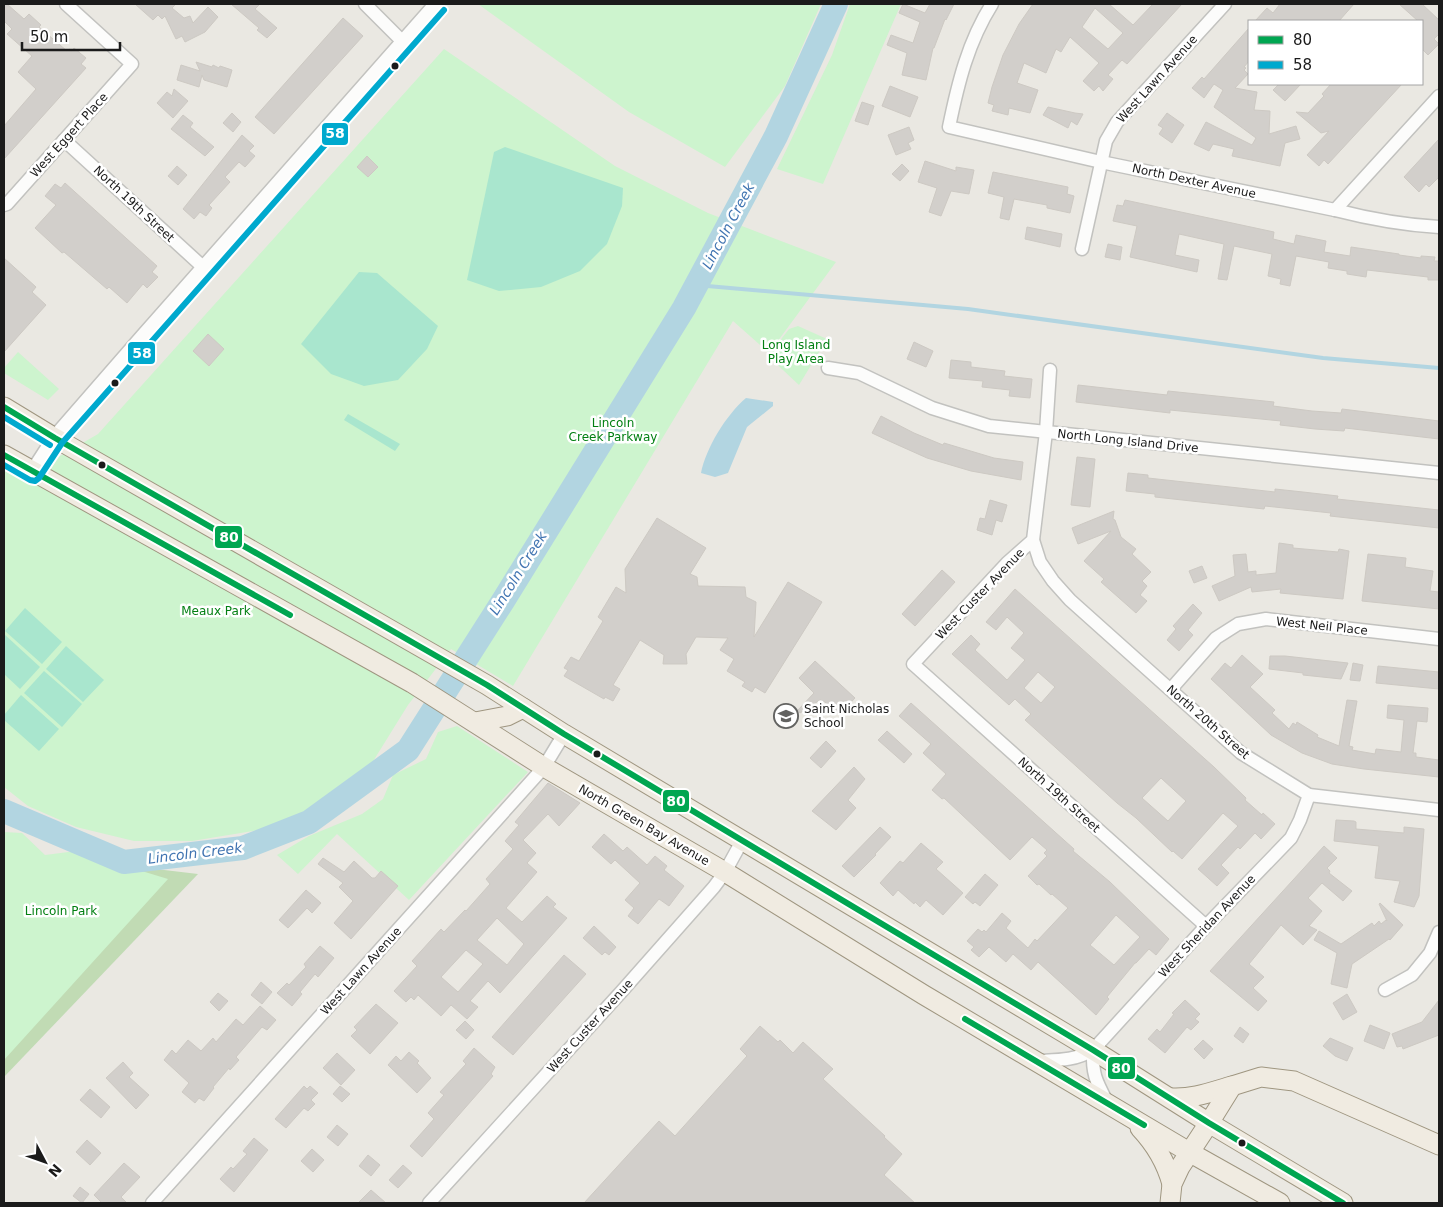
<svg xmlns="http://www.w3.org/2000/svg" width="1443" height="1207" font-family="'DejaVu Sans',sans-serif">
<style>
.forest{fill:#c1dbb4}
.park{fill:#cdf4ce}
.pitch{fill:#a9e6ce}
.water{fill:#b2d5e1}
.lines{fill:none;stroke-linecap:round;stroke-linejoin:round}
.stream{stroke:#b2d5e1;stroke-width:4}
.river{stroke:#b2d5e1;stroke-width:24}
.building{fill:#d2cfcb;stroke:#cdc9c3;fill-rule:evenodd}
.minor-casing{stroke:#c2c2bf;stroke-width:15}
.tertiary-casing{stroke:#c2c2bf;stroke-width:18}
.primary-casing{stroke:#9f9680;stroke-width:21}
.minor{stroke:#fcfcfb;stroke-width:12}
.tertiary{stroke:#fcfcfb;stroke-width:15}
.primary{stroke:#f0ebe1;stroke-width:19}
.bus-1-casing{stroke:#fff;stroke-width:10}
.bus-2-casing{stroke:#fff;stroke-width:10}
.bus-1{stroke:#00a651;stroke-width:6}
.bus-2{stroke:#00a9ce;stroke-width:6}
.bus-dot{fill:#1b1b1b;stroke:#fff;stroke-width:2}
.labels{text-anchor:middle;stroke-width:5;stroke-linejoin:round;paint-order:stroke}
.street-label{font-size:12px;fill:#1b1b1b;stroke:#fff}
.park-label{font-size:12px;fill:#027f12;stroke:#fff}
.poi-label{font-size:12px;fill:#1b1b1b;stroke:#fff;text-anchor:start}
.water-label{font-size:14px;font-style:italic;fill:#4074b1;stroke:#fff}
.line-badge{stroke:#fff;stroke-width:2}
.badge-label{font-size:14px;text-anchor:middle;font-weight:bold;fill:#fff}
</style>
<rect width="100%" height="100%" fill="#eae8e2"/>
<polygon class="forest" points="4,851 198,874 4,1077"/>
<g class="park">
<polygon points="478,4 821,4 785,86 725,167 629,112"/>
<polygon points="850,4 901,4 823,184 777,169 832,55"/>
<polygon points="444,49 615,166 708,213 836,262 769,353 733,321 513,686 451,649 408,705 372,763 335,798 277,827 192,841 134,841 76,827 28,806 4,787 4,465 24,477 98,434"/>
<polygon points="798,326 827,339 799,385 768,356 789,329"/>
<polygon points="18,352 59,389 48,400 4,373 4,368"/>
<polygon points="457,726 528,772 409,900 337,834 298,874 277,855 309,836 362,814 383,799 393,775 426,759 438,732"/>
<polygon points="4,832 22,833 45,855 76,851 168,879 4,1060"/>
</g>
<g class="pitch">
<polygon points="505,147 623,188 622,206 607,244 580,271 541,287 499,291 467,280 494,152"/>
<polygon points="359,272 377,273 438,326 427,349 398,380 364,386 331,374 301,344"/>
<polygon points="348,414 400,444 395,451 344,420"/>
<polygon points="25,608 62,642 42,664 5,631"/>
<polygon points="4,634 40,667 20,689 4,674"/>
<polygon points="66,646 104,680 83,702 46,669"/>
<polygon points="44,671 82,704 62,727 24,693"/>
<polygon points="21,695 59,729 39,751 4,720 4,715"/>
</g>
<path class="water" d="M746,398L773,402V406L747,427L728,473L715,477L701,473C706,448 726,415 746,398Z"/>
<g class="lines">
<polyline class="stream" points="696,285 968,309 1323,358 1439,368"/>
<polyline class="river" points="4,811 124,862 243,848 309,822 408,750 503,601 684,308 776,136 836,4"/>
</g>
<g class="building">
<polygon points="4,4 7,4 24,19 29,14 41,25 39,27 67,51 69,49 72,51 74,48 86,58 81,64 86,68 4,159 4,126 36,89 18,72 32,56 7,34 12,29 4,21"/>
<polygon points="135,4 176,4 172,8 184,18 190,16 193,23 208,7 218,17 205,32 185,42 182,36 176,39 165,16 162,19 158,15 153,20"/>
<polygon points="231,4 260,4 255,9 277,28 267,38 257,30 259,28"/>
<polygon points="903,4 925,13 930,4 954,4 946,20 945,19 934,48 933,48 926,80 902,75 907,53 887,45 891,35 913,43 920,22 899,13"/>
<path d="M1033,4H1109L1133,25L1153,4H1182L1127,64L1122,60L1108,75L1113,79L1103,91L1099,86L1094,91L1083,81L1099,63L1070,37L1061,52L1056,49L1046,73L1024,63L1017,83L1038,90L1030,113L1009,108L1008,115L992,111L994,105L988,103L992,87L1003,55L1019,24ZM1095,8L1123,33L1108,49L1082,27Z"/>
<polygon points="1280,4 1354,4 1339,21 1255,21 1267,8 1273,13"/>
<polygon points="1399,4 1422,4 1439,20 1439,34 1434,39 1439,44 1428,55 1422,49 1422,21 1418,21"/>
<polygon points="343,18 363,36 274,134 255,117"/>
<polygon points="1249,28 1249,61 1244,67 1246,68 1244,70 1248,74 1235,88 1257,92 1254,110 1270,111 1269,134 1296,126 1300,139 1285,143 1280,166 1232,156 1234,149 1213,144 1209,151 1194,144 1206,122 1252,145 1256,138 1214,107 1223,90 1214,84 1204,98 1192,88 1202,77 1204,79"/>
<polygon points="196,62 212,67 213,65 219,68 220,66 232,70 227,87 204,80 202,75 199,87 177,80 181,65 200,71"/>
<polygon points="1279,84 1301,84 1285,101 1273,90"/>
<polygon points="1331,84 1402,84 1328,164 1324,160 1319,166 1307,155 1329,131 1321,133 1296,112 1308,113 1324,96 1322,94"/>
<polygon points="890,86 918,97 910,117 882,106"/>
<polygon points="174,89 188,101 173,118 157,103 167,92 172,96"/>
<polygon points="862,102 874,106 868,125 855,121"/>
<polygon points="1048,107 1075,113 1083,114 1077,125 1071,121 1068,128 1043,115"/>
<polygon points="232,113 241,122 233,132 223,123"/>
<polygon points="1167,113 1184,125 1172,143 1159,134 1163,128 1158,125"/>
<polygon points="183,115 193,123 190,127 214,147 205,156 171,129"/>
<polygon points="909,127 914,140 908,143 911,149 896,155 888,135"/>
<polygon points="242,135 254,146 249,151 255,156 245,167 239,162 225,177 230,182 209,205 212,208 206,216 200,212 194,219 183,209"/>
<polygon points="1439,139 1439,177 1429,187 1426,184 1419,192 1404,177"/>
<polygon points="367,156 378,167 368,177 357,167"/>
<polygon points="925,161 956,171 956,167 974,170 969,194 951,191 941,216 929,212 937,188 918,182"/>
<polygon points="902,164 909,171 900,181 892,174"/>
<polygon points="177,166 187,175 178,185 168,176"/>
<polygon points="993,172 1068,187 1067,194 1074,196 1070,213 1047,208 1047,205 1014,199 1009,220 1000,218 1004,197 988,193"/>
<polygon points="65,183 157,266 152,272 158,277 147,288 143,284 127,303 109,287 107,289 64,252 62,253 35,228 56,205 45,196 55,184 61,188"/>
<polygon points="1125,200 1274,232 1273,239 1294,244 1296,235 1326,241 1324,252 1350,256 1351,247 1399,254 1399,255 1421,258 1421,256 1435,257 1434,261 1439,261 1439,280 1428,280 1428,277 1367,270 1366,277 1347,274 1347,271 1328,268 1329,262 1296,256 1290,286 1280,284 1281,279 1268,276 1272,254 1234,246 1227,280 1218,279 1224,244 1179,234 1175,255 1199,260 1197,272 1130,257 1137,226 1113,221 1117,205 1123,206"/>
<polygon points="1027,227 1062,234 1060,247 1025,239"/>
<polygon points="1108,244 1122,247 1120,260 1105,257"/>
<polygon points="4,258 36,287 32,292 46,305 4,352"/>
<polygon points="208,334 224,349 209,366 193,351"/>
<polygon points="914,342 933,351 926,367 907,359"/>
<polygon points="951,360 971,362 971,367 1005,371 1004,376 1032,379 1030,398 1009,396 1010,390 982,387 983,381 949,378"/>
<polygon points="1078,385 1167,395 1168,391 1274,402 1273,406 1312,411 1341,413 1342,409 1439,421 1439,439 1345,428 1344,431 1315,429 1280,425 1281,421 1200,413 1170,410 1170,413 1076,402"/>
<polygon points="881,416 914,433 943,445 944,443 994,458 1023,462 1021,480 971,471 927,458 889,441 872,433"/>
<polygon points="1077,457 1095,459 1090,507 1071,505"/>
<polygon points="1128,473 1148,475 1148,478 1275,492 1275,489 1303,492 1338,496 1337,499 1439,510 1439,528 1330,516 1331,513 1265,506 1264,509 1155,497 1155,494 1126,491"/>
<polygon points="990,500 1007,505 1002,522 996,520 992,535 977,530 980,518 985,519"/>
<polygon points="1114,511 1113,519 1115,520 1121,537 1136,549 1132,554 1151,572 1142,581 1147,586 1140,595 1147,601 1136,613 1101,582 1104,579 1084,561 1111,531 1078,544 1072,528"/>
<polygon points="657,518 706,548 690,574 697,577 698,586 745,587 746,597 756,602 754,637 788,582 822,602 765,693 755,687 752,692 742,686 745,682 727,671 734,659 720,650 728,638 696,637 686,654 687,664 663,664 664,655 640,640 613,685 620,689 613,701 605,697 604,699 564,676 568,670 564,668 571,657 579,661 603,621 598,617 616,587 626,593 625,569"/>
<polygon points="1279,543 1293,545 1293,548 1338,552 1339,549 1349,551 1343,599 1280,593 1281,589 1252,592 1251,587 1219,601 1212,586 1235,576 1233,555 1246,554 1248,572 1256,571 1256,575 1276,573"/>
<polygon points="1368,554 1406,558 1405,567 1433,571 1430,591 1439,592 1439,609 1362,601"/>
<polygon points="1202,566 1207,578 1194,583 1189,571"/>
<polygon points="942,570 955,582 915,626 902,614"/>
<path d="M1015,589L1214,767L1246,798L1245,800L1262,815L1263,813L1275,824L1261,839L1255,833L1240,849L1238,847L1221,865L1229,873L1217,886L1198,869L1238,826L1223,813L1182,859L1173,851L1172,852L1136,818L1117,803L1025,720L1031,714L1015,699L1009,705L952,654L971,635L980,644L975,650L1007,680L1025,660L1011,648L1024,633L1007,617L996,630L986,622ZM1038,672L1055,687L1041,703L1024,688ZM1161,778L1186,801L1168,821L1142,798Z"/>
<polygon points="1193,604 1202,613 1188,630 1193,635 1179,651 1167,640 1176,629 1173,626"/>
<polygon points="1242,655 1263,674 1250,687 1275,710 1272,713 1289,729 1293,723 1296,725 1297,722 1318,735 1317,737 1339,746 1347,700 1357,701 1349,746 1353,747 1352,750 1375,754 1376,749 1401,752 1404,720 1387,718 1388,705 1428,708 1427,722 1417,721 1413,753 1416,753 1416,757 1439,760 1439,777 1364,769 1332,764 1302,753 1271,735 1211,679 1225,663 1231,668"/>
<polygon points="1270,656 1285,656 1348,663 1341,679 1303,675 1303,673 1269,669"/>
<polygon points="815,661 855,698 839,715 825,702 820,700 800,713 798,710 814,693 799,678"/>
<polygon points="1353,663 1363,665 1360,681 1350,680"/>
<polygon points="1378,666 1439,672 1439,689 1376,683"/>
<path d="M911,703L1074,849L1073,851L1110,882L1169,939L1156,955L1149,949L1136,963H1135L1107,997L1109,999L1096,1015L1038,962L1031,970L1013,954L1006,962L989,947L979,957L971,950L974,947L967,941L978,929L982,932L984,930L986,932L1002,913L1011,921L1006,928L1028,948L1035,939L1037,941L1068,908L1052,894L1051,895L1039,884L1037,885L1028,876L1047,856L1044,853L1047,850L1032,837L1010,860L944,798L942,799L932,790L946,774L923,753L931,744L899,716ZM1116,915L1140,937L1114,965L1090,945Z"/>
<polygon points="887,731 912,754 904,763 878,740"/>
<polygon points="826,741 836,751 821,768 810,758"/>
<polygon points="854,767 865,779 848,800 856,808 836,830 812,811"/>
<path d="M548,783L580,803L559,826L548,814L523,840L536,853L527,863L537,872L506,908L522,922L547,896L556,904L553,907L567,918L500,993L488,981L470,1001L478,1007L467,1019L451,1005L441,1016L418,995L414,1000L411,997L406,1002L394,991L417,966L412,961L441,929L444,932L465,910L466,911L490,884L486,879L513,849L505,841L519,825L515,822ZM497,918L524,944L507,965L477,940ZM466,950L483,964L458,992L441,977Z"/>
<polygon points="1336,820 1354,821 1356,822 1356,829 1404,833 1404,827 1424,829 1419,896 1414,907 1394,902 1400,881 1375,878 1379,846 1334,841"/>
<polygon points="880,827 891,837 875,854 876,855 854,877 842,866"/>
<polygon points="604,834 623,851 627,847 647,865 655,856 667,866 664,870 684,886 669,906 659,899 638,924 628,916 634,908 625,900 640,883 615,860 611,864 592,847"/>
<polygon points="921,843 943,862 936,869 963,893 943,915 926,900 920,907 915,902 914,904 898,890 893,896 880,883 900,861 903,863"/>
<polygon points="1324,846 1337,858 1327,868 1330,871 1329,873 1352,891 1343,901 1322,883 1308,898 1322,911 1309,926 1317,930 1303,945 1281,925 1249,964 1264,977 1253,988 1267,1001 1258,1011 1210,971"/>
<polygon points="323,858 344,872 354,861 372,878 375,878 381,871 398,886 351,939 334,923 353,901 339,887 343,883 318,864"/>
<polygon points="985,874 998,885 980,906 975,902 973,904 965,897"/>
<polygon points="306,890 321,903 312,913 307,908 288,928 279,920"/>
<polygon points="1380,903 1403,925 1390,940 1389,939 1352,964 1347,988 1331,984 1337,953 1314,940 1319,931 1341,944 1372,923 1374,926 1379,921 1381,924 1386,920 1387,921 1379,904"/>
<polygon points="594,926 616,947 609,955 605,952 602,955 583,938"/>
<polygon points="320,946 334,958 318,977 315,974 300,992 302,994 292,1006 277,993 287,983 289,985 306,967 304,964"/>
<polygon points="564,955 586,974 513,1055 492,1037"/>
<polygon points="261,982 272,992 262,1004 251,995"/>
<polygon points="218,993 228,1001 219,1011 210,1002"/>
<polygon points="1347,994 1357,1012 1343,1020 1333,1003"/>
<polygon points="1185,1000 1200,1014 1195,1019 1199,1022 1191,1030 1187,1027 1165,1053 1148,1039 1157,1029 1160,1032 1174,1014 1172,1013"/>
<polygon points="1439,1000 1439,1035 1403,1049 1402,1046 1397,1047 1392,1034 1422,1022"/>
<polygon points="376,1004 398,1023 370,1054 351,1036 357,1030 354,1027"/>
<polygon points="260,1006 276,1020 267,1030 262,1027 236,1057 239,1060 230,1070 229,1068 213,1087 214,1088 204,1101 199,1098 195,1103 182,1092 189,1083 164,1060 172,1050 176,1054 188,1040 201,1051 213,1038 216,1042 236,1019 243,1025"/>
<polygon points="465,1021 474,1030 466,1039 456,1030"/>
<polygon points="1370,1025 1390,1033 1384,1049 1364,1041"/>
<polygon points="760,1026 778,1042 780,1040 793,1053 803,1042 833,1069 823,1079 885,1136 884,1137 902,1154 884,1175 915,1203 584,1203 659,1121 675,1136 747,1056 740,1049"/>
<polygon points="1240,1027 1249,1034 1243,1043 1234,1036"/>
<polygon points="1330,1038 1353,1048 1347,1061 1335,1056 1323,1046"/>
<polygon points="1203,1040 1213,1049 1204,1059 1194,1049"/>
<polygon points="474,1048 495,1067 491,1074 493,1076 422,1157 410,1146 434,1119 428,1113 444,1095 440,1092 466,1064 463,1061"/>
<polygon points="409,1052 419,1061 417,1063 431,1078 417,1093 388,1065 396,1056 401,1061"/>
<polygon points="337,1053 355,1070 341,1085 323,1068"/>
<polygon points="123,1062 133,1073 129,1077 149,1095 136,1109 106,1078"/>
<polygon points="304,1086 307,1089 310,1086 318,1093 311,1100 315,1104 308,1111 304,1108 286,1128 275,1119"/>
<polygon points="340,1086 350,1094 342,1102 333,1094"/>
<polygon points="90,1089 110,1107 101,1118 80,1100"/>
<polygon points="337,1125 348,1134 338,1146 327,1137"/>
<polygon points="254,1138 268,1150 234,1192 220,1179 231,1167 233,1169 247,1154 243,1151"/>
<polygon points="87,1140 101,1153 90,1165 76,1152"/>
<polygon points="312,1149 324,1160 313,1172 301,1161"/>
<polygon points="368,1155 380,1165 371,1176 359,1166"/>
<polygon points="124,1163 140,1177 121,1197 127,1203 102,1203 94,1195"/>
<polygon points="403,1165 412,1173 398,1188 389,1180"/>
<polygon points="80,1187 89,1194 82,1203 73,1196"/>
<polygon points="371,1190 386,1203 358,1203"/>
</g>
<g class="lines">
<defs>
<g id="minor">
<polyline points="365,4 403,42"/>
<path d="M992,4C968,42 958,83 949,127L1101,162L1335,210C1370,219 1403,225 1439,227"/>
<polyline points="64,140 203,267"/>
<polyline points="4,205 7,204 132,64 66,4"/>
<polyline points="1335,210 1439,96"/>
<polyline points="1082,249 1106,141 1117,122 1225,4"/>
<polyline points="828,368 859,373 932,408 989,426 1439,473"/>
<polyline points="1050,370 1046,432 1033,540 1007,563 913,664 1206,926"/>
<polyline points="1033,540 1040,562 1053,581 1070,600 1241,753 1309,795 1439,810"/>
<polyline points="1171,689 1216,638 1238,624 1266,619 1439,639"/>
<polyline points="1385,990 1412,975 1430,953 1439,932"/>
<path d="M1093,1050C1092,1074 1096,1081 1107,1102"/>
<path d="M1037,1061C1058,1060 1074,1061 1093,1050L1206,926L1291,838L1300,820L1309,795"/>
<polyline points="152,1203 536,776 544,767 564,734"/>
<polyline points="429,1203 622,991 714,887 725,872 742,841"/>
</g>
<polyline id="tertiary" points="33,472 55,438 143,337 437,4"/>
<g id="primary">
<polyline points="4,407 55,438 487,685 564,734 1093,1050 1209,1123 1343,1203"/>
<polyline points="4,455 412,683 544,767 725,872 924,995 1189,1152 1280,1203"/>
<polyline points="475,722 507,716 523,708"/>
<path d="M1172,1098C1193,1099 1211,1092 1232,1086"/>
<path d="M1140,1128C1156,1145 1166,1162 1172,1184"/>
<polyline points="1170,1203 1172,1184 1180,1167 1209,1123 1232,1086 1261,1077 1294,1081 1439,1145"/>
</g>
</defs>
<use href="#minor" class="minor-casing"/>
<use href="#tertiary" class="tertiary-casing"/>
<use href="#primary" class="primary-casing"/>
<use href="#minor" class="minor"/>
<use href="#tertiary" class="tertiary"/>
<use href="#primary" class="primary"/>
<defs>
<g id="bus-1">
<polyline points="4,407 55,438 487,685 564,734 1093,1050 1209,1123 1343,1203"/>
<polyline points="4,455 290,615"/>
<polyline points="965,1019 1144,1125"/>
</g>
<g id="bus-2">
<polyline points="4,417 50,445"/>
<polyline points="4,465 30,480 35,481 39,478 62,443 444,10"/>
</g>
</defs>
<use href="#bus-1" class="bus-1-casing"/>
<use href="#bus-2" class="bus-2-casing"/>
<use href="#bus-1" class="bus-1"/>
<use href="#bus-2" class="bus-2"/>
</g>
<defs>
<symbol id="school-ring" viewBox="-11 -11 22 22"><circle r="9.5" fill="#fff" stroke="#636361" stroke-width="1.5"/><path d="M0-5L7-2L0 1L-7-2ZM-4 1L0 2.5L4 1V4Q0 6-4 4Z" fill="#636361"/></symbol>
</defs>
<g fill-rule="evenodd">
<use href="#school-ring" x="772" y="702" width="28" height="28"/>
</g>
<g class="bus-dot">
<circle cx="395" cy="66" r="4.5"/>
<circle cx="115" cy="383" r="4.5"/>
<circle cx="102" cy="465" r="4.5"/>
<circle cx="597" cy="754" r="4.5"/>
<circle cx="1242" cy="1143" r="4.5"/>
</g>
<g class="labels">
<g class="street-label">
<text transform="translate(1157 79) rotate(-48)" y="4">West Lawn Avenue</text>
<text transform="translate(69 135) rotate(-48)" y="4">West Eggert Place</text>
<text transform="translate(1194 181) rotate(12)" y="4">North Dexter Avenue</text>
<text transform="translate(134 204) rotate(43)" y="4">North 19th Street</text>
<text transform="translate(1128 441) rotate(6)" y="4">North Long Island Drive</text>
<text transform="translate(980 594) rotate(-46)" y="4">West Custer Avenue</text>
<text transform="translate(1322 626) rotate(6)" y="4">West Neil Place</text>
<text transform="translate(1208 722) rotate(41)" y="4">North 20th Street</text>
<text transform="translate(1059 795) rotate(42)" y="4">North 19th Street</text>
<text transform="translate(644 825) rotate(30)" y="4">North Green Bay Avenue</text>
<text transform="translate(1207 926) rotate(-47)" y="4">West Sheridan Avenue</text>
<text transform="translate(361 971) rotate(-48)" y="4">West Lawn Avenue</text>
<text transform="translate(590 1026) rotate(-48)" y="4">West Custer Avenue</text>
</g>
<g class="park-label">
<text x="796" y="349">Long Island<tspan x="796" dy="14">Play Area</tspan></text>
<text x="613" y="427">Lincoln<tspan x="613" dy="14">Creek Parkway</tspan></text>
<text x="216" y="615">Meaux Park</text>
<text x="61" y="915">Lincoln Park</text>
</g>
<g class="poi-label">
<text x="804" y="713">Saint Nicholas<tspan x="804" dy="14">School</tspan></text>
</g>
<g class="water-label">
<text transform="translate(728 226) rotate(-62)" y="5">Lincoln Creek</text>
<text transform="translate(518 573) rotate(-58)" y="5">Lincoln Creek</text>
<text transform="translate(195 853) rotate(-7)" y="5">Lincoln Creek</text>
</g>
</g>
<g class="line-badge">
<rect x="321" y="122" width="28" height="24" rx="5" fill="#00a9ce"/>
<rect x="127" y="341" width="29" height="24" rx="5" fill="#00a9ce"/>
<rect x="214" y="525" width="29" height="24" rx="5" fill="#00a651"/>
<rect x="662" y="789" width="28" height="24" rx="5" fill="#00a651"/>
<rect x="1107" y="1056" width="29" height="24" rx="5" fill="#00a651"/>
</g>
<g class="badge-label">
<text x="335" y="138">58</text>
<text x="142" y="358">58</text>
<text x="229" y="542">80</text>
<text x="676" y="806">80</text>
<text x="1121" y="1073">80</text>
</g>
<rect width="1443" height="1207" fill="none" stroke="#1b1b1b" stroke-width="10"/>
<rect x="1248" y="20" width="175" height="65" fill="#ffffff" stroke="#a4a4a4"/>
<rect x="1258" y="36" width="25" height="8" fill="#00a651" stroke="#a4a4a4"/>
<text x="1293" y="45" font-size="15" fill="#1b1b1b">80</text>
<rect x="1258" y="61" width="25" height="8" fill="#00a9ce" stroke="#a4a4a4"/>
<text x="1293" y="70" font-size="15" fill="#1b1b1b">58</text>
<g transform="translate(45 1162) rotate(131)" stroke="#ffffff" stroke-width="4" paint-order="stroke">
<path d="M0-4L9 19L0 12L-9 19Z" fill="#1b1b1b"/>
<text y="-8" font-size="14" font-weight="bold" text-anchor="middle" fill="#1b1b1b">N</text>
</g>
<path d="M22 42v8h98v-8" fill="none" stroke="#1b1b1b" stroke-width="2.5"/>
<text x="30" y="42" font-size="15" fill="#1b1b1b" stroke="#ffffff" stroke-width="4" paint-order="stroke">50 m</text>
</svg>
